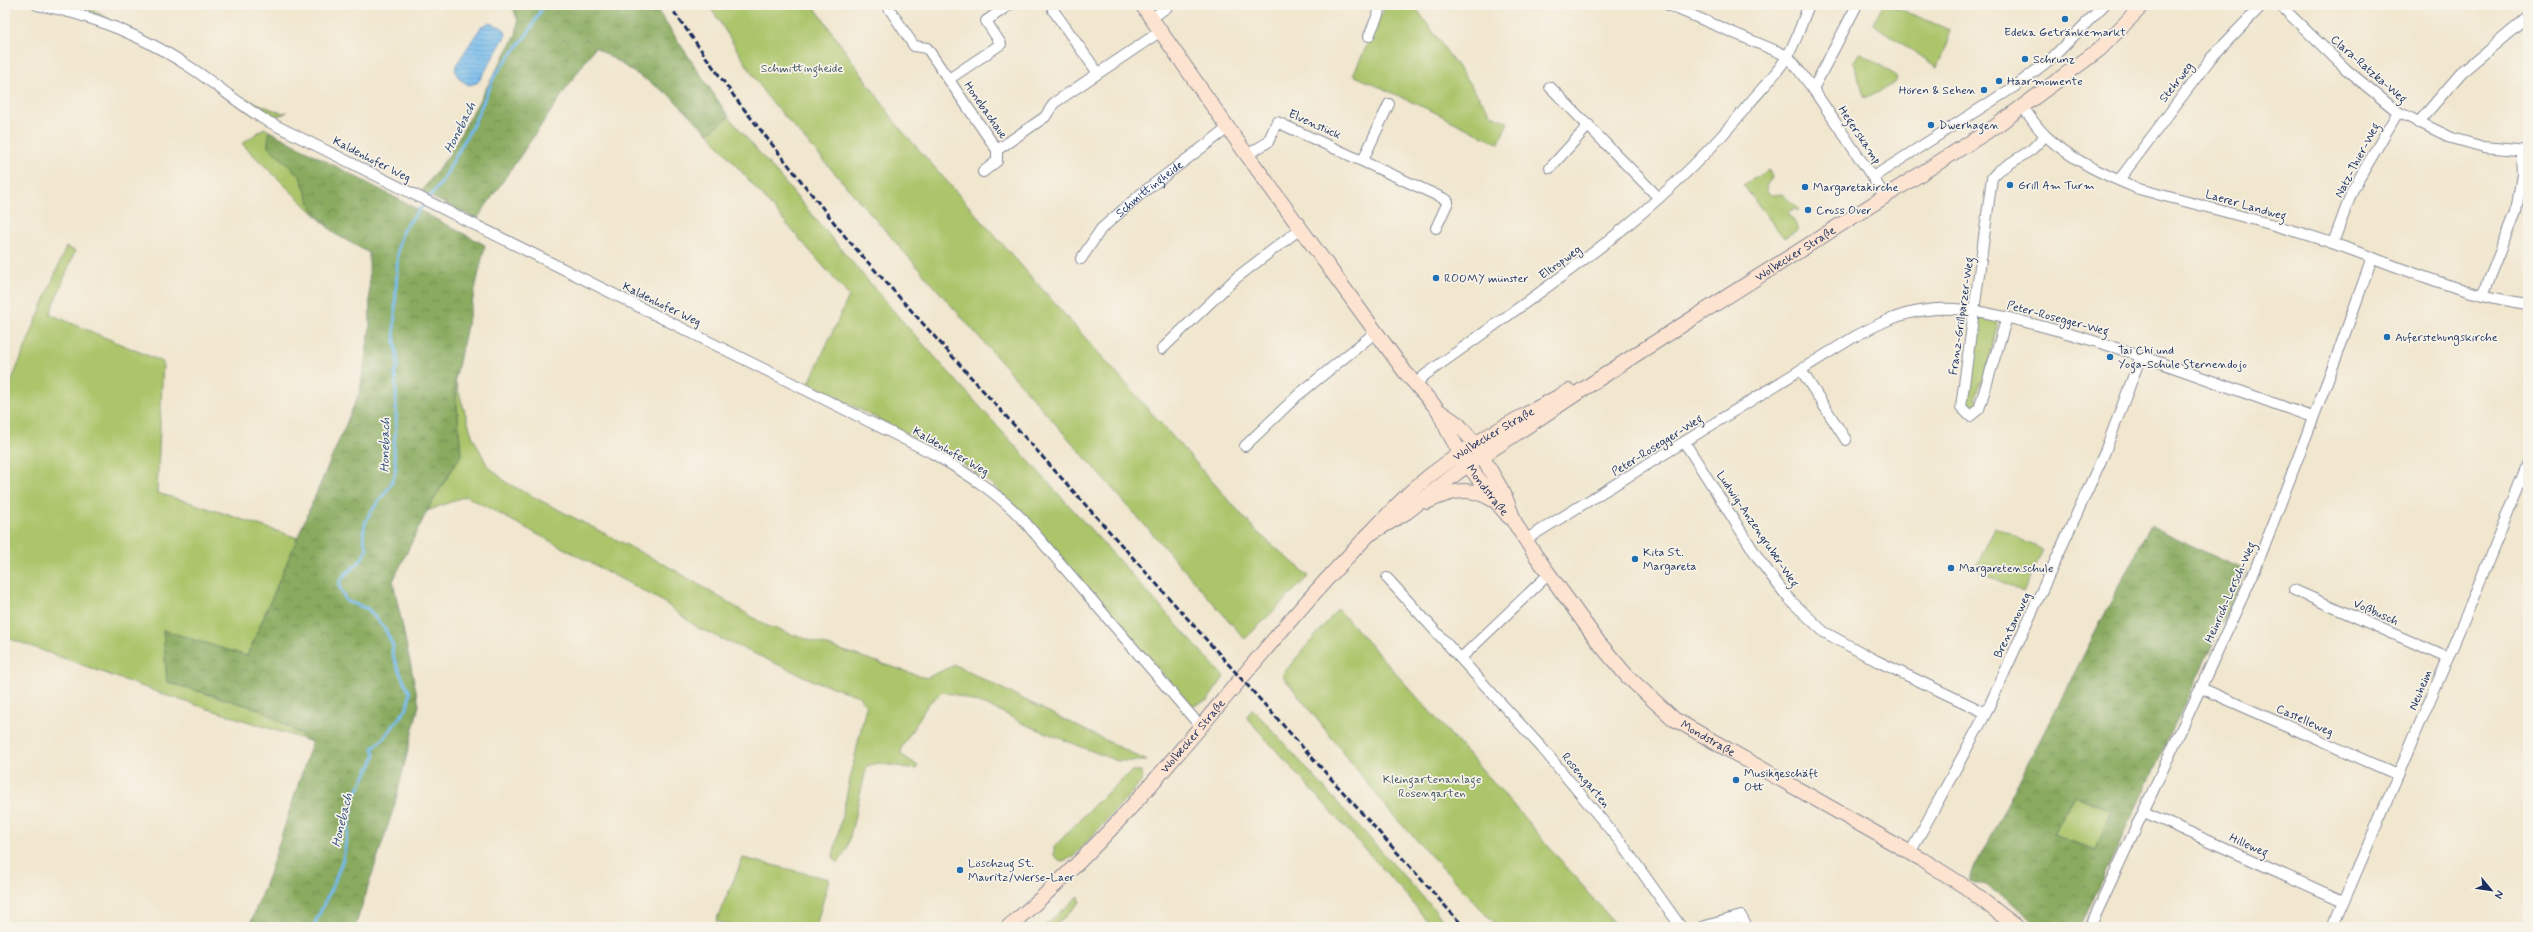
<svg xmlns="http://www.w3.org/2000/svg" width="2533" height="932" font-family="Mynerve,sans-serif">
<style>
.green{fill:#acc56b;stroke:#647a64}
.forest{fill:url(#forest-crowns);stroke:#526c5e;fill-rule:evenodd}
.water{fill:url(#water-rules);stroke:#4875a5}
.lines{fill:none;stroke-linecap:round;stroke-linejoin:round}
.stream{stroke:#75bbec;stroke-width:3}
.street-casing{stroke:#868a96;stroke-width:12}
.secondary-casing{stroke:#868a96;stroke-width:16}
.street{stroke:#fff;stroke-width:10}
.secondary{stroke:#fde4d1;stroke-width:14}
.rail{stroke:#1b2f5e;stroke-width:3;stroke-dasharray:6 3;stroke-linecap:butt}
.poi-dot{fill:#1f6fb2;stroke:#f7f3e8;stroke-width:1.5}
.labels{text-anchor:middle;stroke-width:3.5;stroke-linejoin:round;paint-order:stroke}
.poi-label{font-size:12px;fill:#1b2f5e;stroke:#f7f3e8;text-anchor:start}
.park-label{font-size:12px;fill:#3f5461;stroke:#f7f3e8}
.street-label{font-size:12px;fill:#1b2f5e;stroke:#f7f3e8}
.water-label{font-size:13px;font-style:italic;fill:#325282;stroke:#f7f3e8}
</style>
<defs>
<pattern id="forest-crowns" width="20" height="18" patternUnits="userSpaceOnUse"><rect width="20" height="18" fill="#89aa5f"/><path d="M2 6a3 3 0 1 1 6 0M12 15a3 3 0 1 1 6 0" fill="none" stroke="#6f8b52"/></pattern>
<pattern id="water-rules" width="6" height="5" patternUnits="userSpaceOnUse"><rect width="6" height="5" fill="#75bbec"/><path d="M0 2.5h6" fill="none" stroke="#5f98c2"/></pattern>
</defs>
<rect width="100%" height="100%" fill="#f7f3e8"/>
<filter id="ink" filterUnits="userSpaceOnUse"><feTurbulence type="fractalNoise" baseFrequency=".025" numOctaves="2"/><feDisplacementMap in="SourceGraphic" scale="8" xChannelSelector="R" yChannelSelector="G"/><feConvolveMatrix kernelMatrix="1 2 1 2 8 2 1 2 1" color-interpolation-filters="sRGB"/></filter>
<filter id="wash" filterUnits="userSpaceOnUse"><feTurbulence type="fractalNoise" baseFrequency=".012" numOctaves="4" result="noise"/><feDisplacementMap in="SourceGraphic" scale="16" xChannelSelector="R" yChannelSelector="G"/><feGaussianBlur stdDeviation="0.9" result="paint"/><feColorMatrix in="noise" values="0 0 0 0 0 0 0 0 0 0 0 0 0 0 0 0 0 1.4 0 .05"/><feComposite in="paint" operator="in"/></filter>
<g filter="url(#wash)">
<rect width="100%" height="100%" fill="#f1e6ce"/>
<g class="green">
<polygon points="69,5 83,5 110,19"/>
<polygon points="709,5 813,5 898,126 1257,532 1309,576 1245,639 765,94"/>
<polygon points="1386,5 1414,5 1491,114 1508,122 1499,143 1490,140 1434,112 1353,75"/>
<polygon points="1883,5 1890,5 1950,30 1948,42 1937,67 1873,24"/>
<polygon points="1860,52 1895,75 1897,79 1895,83 1865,98 1853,63"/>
<path d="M245,99L282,113L287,112C270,123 258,109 245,99Z"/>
<polygon points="729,117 897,315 1224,677 1208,700 1193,706 1181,695 1023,514 994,486 964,464 809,383 849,296 708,133"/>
<polygon points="264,128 269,131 268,146 300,176 312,209 335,234 242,144"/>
<polygon points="1769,170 1772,177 1766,186 1767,192 1772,195 1782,194 1799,209 1797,211 1795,208 1788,212 1799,229 1784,238 1743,185"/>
<polygon points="66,247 75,251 50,314 163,362 157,493 189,502 298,538 247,656 163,631 167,682 262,710 312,742 168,696 5,637 5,397"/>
<polygon points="1980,318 1995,320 1998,326 1983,382 1980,382 1975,399 1978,400 1974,408 1970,408 1966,404 1971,367 1973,367 1975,349 1972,347 1976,322"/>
<polygon points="455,380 472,435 487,465 507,483 673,569 767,626 926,678 955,665 1147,761 1117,761 1024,724 1000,711 956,695 942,692 928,704 902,747 901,754 918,766 916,769 877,763 867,766 847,849 838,863 833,857 866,706 859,696 814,681 698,628 662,601 466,496 427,511 461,455"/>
<polygon points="1995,527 2043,550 2023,592 1975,569"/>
<polygon points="1338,609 1496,785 1618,927 1498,927 1391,813 1282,675"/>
<polygon points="1253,709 1450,927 1432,927 1407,896 1246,717"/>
<polygon points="1132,771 1141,771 1143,780 1073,857 1060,862 1054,855 1054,847 1094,805"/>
<polygon points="2074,795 2111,810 2096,850 2053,835"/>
<polygon points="743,858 829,879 816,927 740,927 716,921"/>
<polygon points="1079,896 1080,902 1054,927 1043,927"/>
</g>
<g class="forest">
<polygon points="512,5 654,5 729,117 708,133 668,94 595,47 477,219 421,192 449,155 516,35 518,21"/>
<polygon points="269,131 485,245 455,380 461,455 427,511 393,581 419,705 394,807 355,927 249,927 269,874 312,742 262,710 167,682 163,630 247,656 360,391 370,328 369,253 335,234 312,209 300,176 268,146"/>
<path d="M2151,524L2163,533L2247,571L2080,927H2037L2020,909L1987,885L1968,880ZM2074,795L2111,810L2096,850L2053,835Z"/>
</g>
<path class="water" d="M488,23L499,26L505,30L506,35L481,78L477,83L469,85C460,80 454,76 456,65L481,27Z"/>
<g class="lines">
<path class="stream" d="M313,927L334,883L343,859L354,797L372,763L375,755L373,748L384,738L407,708L410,693L398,669L392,653L393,646L385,629L368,609L346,601L339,585C344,569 360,569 367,548C353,519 385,500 393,480C398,469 394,460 394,449C393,442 396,435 396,428C396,410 397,391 395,372L398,365L394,332L398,247L403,230L441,183L474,123L495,75L528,33L544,5"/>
</g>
</g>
<g filter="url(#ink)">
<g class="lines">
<defs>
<g id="street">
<path d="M37,5C93,14 149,39 196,71C219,87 241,105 265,120L932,453C966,473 997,492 1024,521L1201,727"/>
<polyline points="887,5 914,46 927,48 997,150 1045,117 1054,103 1161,31"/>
<polyline points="1053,5 1053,10 1098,73"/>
<polyline points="1668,5 1788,56 1813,89 1885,196"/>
<polyline points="2280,5 2348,71 2398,112 2452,138 2484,147 2528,151"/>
<polyline points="1152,18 1170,5"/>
<polyline points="1369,36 1382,5"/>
<polyline points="949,79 1001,44 986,21 1009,5"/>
<polyline points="1550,87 1659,198"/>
<polyline points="1813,89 1857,5"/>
<path d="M2023,107C2030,117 2037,128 2046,136C2071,160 2107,176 2139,189C2204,207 2271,222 2335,244C2398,266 2461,295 2528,304"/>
<polyline points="2418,123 2461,73 2528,17"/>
<polyline points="1247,155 1268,142 1277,122 1447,200 1448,202 1436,228"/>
<polyline points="1363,160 1389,104"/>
<polyline points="1550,168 1589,125"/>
<polyline points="983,172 997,161 997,150"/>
<polyline points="1873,177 2017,85 2052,58 2104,5"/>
<polyline points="2119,180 2211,58 2262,5"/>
<polyline points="2333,243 2353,189 2398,112"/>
<path id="s1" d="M1081,259L1101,229L1142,193L1228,128"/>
<polyline points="2483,295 2516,212 2522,174 2521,152"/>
<polyline points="2007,317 1979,409 1970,416 1961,407 1992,178 1998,171 2031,150 2045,136"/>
<polyline points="1162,349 1236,278 1300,229"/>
<polyline points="1801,370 1846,440"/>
<path d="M1415,385L1425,375C1539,292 1659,216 1748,105C1761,89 1778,73 1788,55C1797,40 1802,21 1809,5"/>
<polyline points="1685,443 1760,561 1789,599 1824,632 1875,660 1986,713"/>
<polyline points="1245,446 1298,395 1376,332"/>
<path d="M1525,540L1854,337C1878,324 1899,313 1927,310C1964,305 2002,316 2037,325C2131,349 2221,385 2312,417"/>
<polyline points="1387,578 1542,748 1622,844 1681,927"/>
<polyline points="2294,590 2448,658"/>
<polyline points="1462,657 1549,574"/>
<polyline points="2201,688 2398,775"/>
<polyline points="2144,812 2343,901"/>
<polyline points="1910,853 1986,713 2104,454 2141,356"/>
<polyline points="1702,927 1741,916 1747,927"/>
<polyline points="2090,927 2255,570 2338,353 2372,258"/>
<polyline points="2333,927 2465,618 2528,463"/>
</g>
<g id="secondary">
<path id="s2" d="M1142,5L1247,155L1405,372L1439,411L1458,424L1475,444L1504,494L1516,525L1536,556L1599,643L1627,676L1674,719L1923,860L1964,886L2017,927"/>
<path id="s3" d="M1439,411C1452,446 1484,488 1509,517"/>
<path d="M1427,502C1450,491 1470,485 1493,500"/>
<path id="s4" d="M1368,535L1407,512L1458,472L1635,355L1996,126L2100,49L2143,5"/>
<path id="s5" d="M1008,927C1142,816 1238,670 1358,546C1377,526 1396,505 1416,487C1461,448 1517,419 1569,391"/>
</g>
</defs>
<use href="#street" class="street-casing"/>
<use href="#secondary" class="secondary-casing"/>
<use href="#street" class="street"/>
<use href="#secondary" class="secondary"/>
<polyline class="rail" points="669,5 736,99 848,240 1464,927"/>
</g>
</g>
<g class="poi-dot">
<circle cx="2065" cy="19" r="4"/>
<circle cx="2025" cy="59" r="4"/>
<circle cx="1999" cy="81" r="4"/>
<circle cx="1984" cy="90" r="4"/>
<circle cx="1931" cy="125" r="4"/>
<circle cx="2010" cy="185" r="4"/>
<circle cx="1805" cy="187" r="4"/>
<circle cx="1808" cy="210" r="4"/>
<circle cx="1436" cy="278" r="4"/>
<circle cx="2387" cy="337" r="4"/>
<circle cx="2110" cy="357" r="4"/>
<circle cx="1635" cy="559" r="4"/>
<circle cx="1951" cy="568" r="4"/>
<circle cx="1736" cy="780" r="4"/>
<circle cx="960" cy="870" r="4"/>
</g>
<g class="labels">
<g class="poi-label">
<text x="2065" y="36" text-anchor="middle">Edeka Getränkemarkt</text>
<text x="2033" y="63">Schrunz</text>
<text x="2007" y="85">Haarmomente</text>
<text x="1976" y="94" text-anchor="end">Hören &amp; Sehen</text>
<text x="1939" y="129">Dwerhagen</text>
<text x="2018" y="189">Grill Am Turm</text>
<text x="1813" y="191">Margaretakirche</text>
<text x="1816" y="214">Cross Over</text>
<text x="1444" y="282">ROOMY münster</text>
<text x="2395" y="341">Auferstehungskirche</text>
<text x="2118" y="354">Tai Chi und<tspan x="2118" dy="14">Yoga-Schule Sternendojo</tspan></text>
<text x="1643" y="556">Kita St.<tspan x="1643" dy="14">Margareta</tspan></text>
<text x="1959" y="572">Margaretenschule</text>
<text x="1744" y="777">Musikgeschäft<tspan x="1744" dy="14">Ott</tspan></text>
<text x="968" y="867">Löschzug St.<tspan x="968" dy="14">Mauritz/Werse-Laer</tspan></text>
</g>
<g class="park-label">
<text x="802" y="72">Schmittingheide</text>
<text x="1432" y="783">Kleingartenanlage<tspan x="1432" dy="14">Rosengarten</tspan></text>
</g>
<g class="street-label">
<text transform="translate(2369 69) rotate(41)" y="4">Clara-Ratzka-Weg</text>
<text transform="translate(2176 82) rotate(-52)" y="4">Stehrweg</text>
<text transform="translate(986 110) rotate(55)" y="4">Honebachaue</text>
<text transform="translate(1315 124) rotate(24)" y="4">Elvenstück</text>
<text transform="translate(1860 135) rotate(56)" y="4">Hegerskamp</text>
<text transform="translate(372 159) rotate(27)" y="4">Kaldenhofer Weg</text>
<text transform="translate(2357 160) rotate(-62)" y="4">Natz-Thier-Weg</text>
<text dy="4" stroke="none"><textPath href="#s1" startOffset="99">Schmittingheide</textPath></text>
<text transform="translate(2246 205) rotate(16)" y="4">Laerer Landweg</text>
<text dy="4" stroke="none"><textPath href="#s4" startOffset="512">Wolbecker Straße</textPath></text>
<text transform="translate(1560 262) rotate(-36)" y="4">Eltropweg</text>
<text transform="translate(662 304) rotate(26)" y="4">Kaldenhofer Weg</text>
<text transform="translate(1961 316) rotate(-82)" y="4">Franz-Grillparzer-Weg</text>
<text transform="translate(2058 318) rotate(15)" y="4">Peter-Rosegger-Weg</text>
<text dy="4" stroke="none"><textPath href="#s5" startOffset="695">Wolbecker Straße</textPath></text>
<text transform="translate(1657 445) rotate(-32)" y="4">Peter-Rosegger-Weg</text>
<text transform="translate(951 451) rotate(30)" y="4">Kaldenhofer Weg</text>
<text dy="4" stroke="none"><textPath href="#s3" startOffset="93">Mondstraße</textPath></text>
<text transform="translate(1758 529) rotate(56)" y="4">Ludwig-Anzengruber-Weg</text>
<text transform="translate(2230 592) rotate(-66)" y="4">Heinrich-Lersch-Weg</text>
<text transform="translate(2376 612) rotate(24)" y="4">Voßbusch</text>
<text transform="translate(2012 625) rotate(-65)" y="4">Brentanoweg</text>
<text transform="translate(2420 690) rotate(-67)" y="4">Neuheim</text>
<text transform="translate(2305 720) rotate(24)" y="4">Castelleweg</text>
<text dy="4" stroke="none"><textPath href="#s5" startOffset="266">Wolbecker Straße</textPath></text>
<text dy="4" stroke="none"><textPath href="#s2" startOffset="934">Mondstraße</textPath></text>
<text transform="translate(1586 780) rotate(50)" y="4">Rosengarten</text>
<text transform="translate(2249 845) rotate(24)" y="4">Hilleweg</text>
</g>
<g class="water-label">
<text transform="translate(459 127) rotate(-63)" y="5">Honebach</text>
<text transform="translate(384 445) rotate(-89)" y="5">Honebach</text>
<text transform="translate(341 820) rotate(-77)" y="5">Honebach</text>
</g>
</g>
<rect width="2533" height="932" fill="none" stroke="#f7f3e8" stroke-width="20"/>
<g transform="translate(2491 890) rotate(119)" stroke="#f7f3e8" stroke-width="3" paint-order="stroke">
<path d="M0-3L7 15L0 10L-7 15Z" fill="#1b2f5e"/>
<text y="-6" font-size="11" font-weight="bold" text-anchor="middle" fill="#1b2f5e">N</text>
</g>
</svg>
